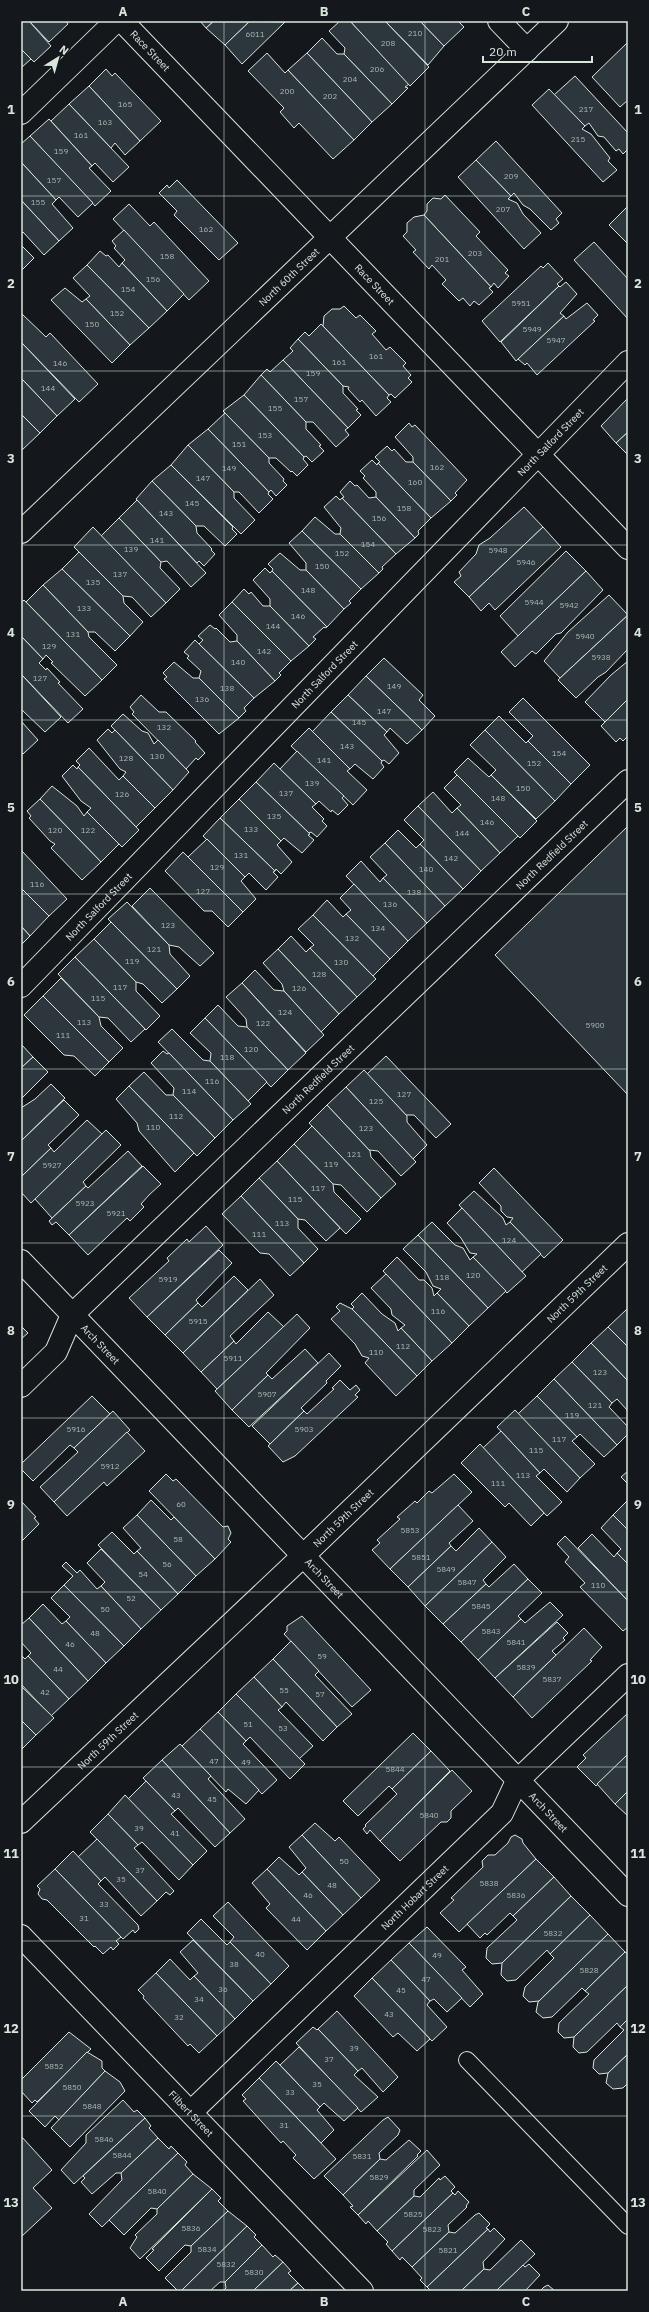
<svg xmlns="http://www.w3.org/2000/svg" width="649" height="2312" font-family="'IBM Plex Sans',sans-serif">
<style>
.building{fill:#2c363c;stroke:#d8e6dc}
.lines{fill:none;stroke-linecap:round;stroke-linejoin:round}
.service-casing{stroke:#d8e6dc;stroke-width:18}
.minor-casing{stroke:#d8e6dc;stroke-width:24}
.tertiary-casing{stroke:#d8e6dc;stroke-width:24}
.service{stroke:#14181c;stroke-width:16}
.minor{stroke:#14181c;stroke-width:22}
.tertiary{stroke:#14181c;stroke-width:22}
.grid{fill:none;stroke:#d8e6dc;stroke-width:1;stroke-opacity:0.55}
.labels{text-anchor:middle;stroke-width:3;stroke-linejoin:round;paint-order:stroke}
.number-label{font-size:8px;fill:#adbab4}
.street-label{font-size:10px;fill:#d8e6dc;stroke:#14181c}
.neatline{fill:none;stroke:#d8e6dc;stroke-width:1.5}
.grid-label{font-size:13px;text-anchor:middle;font-weight:bold;fill:#d8e6dc}
</style>
<rect width="100%" height="100%" fill="#14181c"/>
<g class="building">
<polygon points="21,21 29,21 51,46 34,62 21,49"/>
<polygon points="29,21 66,21 68,24 49,42"/>
<polygon points="200,21 214,21 206,28"/>
<polygon points="214,21 250,21 225,45 206,28"/>
<polygon points="250,21 285,22 242,64 225,45"/>
<polygon points="340,21 350,21 409,84 405,87 408,88 392,104 344,54 345,48 329,31"/>
<polygon points="350,21 385,21 429,67 410,86"/>
<polygon points="385,21 420,21 444,46 428,65"/>
<polygon points="420,21 458,21 464,27 444,46"/>
<polygon points="322,38 337,54 344,54 392,104 372,122 307,53"/>
<polygon points="628,42 628,100 620,107 592,77"/>
<polygon points="21,49 31,59 21,68"/>
<polygon points="267,53 285,73 288,70 354,140 333,159 299,123 294,128 280,112 284,108 248,71"/>
<polygon points="307,53 372,122 354,140 288,70"/>
<polygon points="106,69 112,76 115,73 161,121 140,141 89,86"/>
<polygon points="575,76 628,133 628,149 623,154 619,149 616,151 604,137 598,136 589,123 585,126 554,95"/>
<polygon points="89,86 140,141 125,155 115,143 111,148 69,104"/>
<polygon points="549,89 585,126 582,129 591,134 610,158 608,161 617,170 603,182 532,105"/>
<polygon points="69,104 129,167 113,182 95,163 92,166 51,121"/>
<polygon points="49,119 92,166 89,168 111,191 95,206 30,136"/>
<polygon points="30,136 93,203 78,217 59,197 56,200 21,162 21,144"/>
<polygon points="496,141 562,213 556,219 559,223 551,230 530,209 523,205 514,193 511,196 476,160"/>
<polygon points="476,160 511,196 508,199 517,203 523,214 541,233 524,249 458,177"/>
<polygon points="21,162 56,200 52,204 73,228 59,241 21,200"/>
<polygon points="177,180 238,243 219,260 174,215 177,211 159,193 167,185 169,188"/>
<polygon points="445,195 480,232 476,236 508,270 505,273 509,276 498,288 494,283 491,287 424,215 427,211 427,204 433,198 441,199"/>
<polygon points="21,200 59,241 44,255 23,232 21,234"/>
<polygon points="129,204 150,226 154,222 209,281 189,300 113,219"/>
<polygon points="627,207 628,208 628,244 609,225"/>
<polygon points="424,215 491,287 489,288 493,292 479,305 474,301 470,306 463,298 459,301 442,284 446,280 432,265 429,269 413,252 416,250 403,236 407,232 407,223 414,217"/>
<polygon points="124,230 184,294 167,311 122,263 125,260 114,248 116,246 112,241"/>
<polygon points="594,242 628,279 628,319 574,260"/>
<polygon points="21,245 34,258 21,271"/>
<polygon points="100,251 106,256 108,255 119,267 122,263 167,311 149,328 87,265"/>
<polygon points="548,263 563,279 557,284 559,286 500,342 482,321 541,266 543,268"/>
<polygon points="87,265 149,328 130,345 86,299 90,296 73,278"/>
<polygon points="566,282 577,294 560,313 564,316 516,361 501,342 559,286 560,287"/>
<polygon points="65,288 82,302 86,299 130,345 112,363 51,300"/>
<polygon points="587,303 598,315 593,320 595,321 537,375 527,363 525,365 518,359 564,316 566,319"/>
<polygon points="344,306 356,318 360,315 376,331 372,334 386,350 390,347 406,363 403,366 411,375 408,378 412,382 395,398 391,394 389,395 323,326 324,316 332,309 340,309"/>
<polygon points="21,313 46,337 50,333 98,384 79,402 21,342"/>
<polygon points="321,324 389,395 387,398 391,402 376,416 362,400 360,402 348,389 349,387 343,386 298,339 305,332 309,336"/>
<polygon points="298,339 343,386 343,393 358,409 356,410 361,415 348,428 283,360 293,351 290,348"/>
<polygon points="21,342 75,399 57,416 21,378"/>
<polygon points="283,360 348,428 345,430 349,435 336,447 313,422 306,422 261,375 267,369 270,372"/>
<polygon points="261,375 306,422 306,429 321,445 319,446 324,451 312,462 306,456 304,457 244,395"/>
<polygon points="21,378 57,416 40,433 21,414"/>
<polygon points="244,395 304,457 303,459 308,465 297,476 292,471 291,472 276,458 269,458 223,411"/>
<polygon points="628,398 628,432 616,443 601,426"/>
<polygon points="225,413 269,458 269,463 284,479 283,481 287,485 276,496 271,490 269,492 208,429"/>
<polygon points="21,414 40,433 21,451"/>
<polygon points="409,423 412,427 415,425 467,480 455,493 457,495 451,501 413,462 413,457 395,437"/>
<polygon points="208,429 269,492 268,494 273,499 259,513 239,492 234,492 188,445"/>
<polygon points="628,432 628,455 616,443"/>
<polygon points="188,445 234,492 234,498 255,520 241,534 171,465"/>
<polygon points="387,446 392,451 394,449 406,462 413,462 451,501 431,518 378,463 380,462 375,457"/>
<polygon points="372,460 377,465 378,463 431,518 418,531 419,534 415,538 376,497 376,492 363,478 365,476 360,471"/>
<polygon points="171,465 233,527 232,529 237,534 225,546 204,526 196,526 152,481"/>
<polygon points="152,481 196,526 197,533 212,549 211,550 215,554 204,566 199,561 197,563 136,499"/>
<polygon points="350,481 355,486 357,485 369,498 376,497 415,538 396,554 342,498 344,497 340,492"/>
<polygon points="336,496 340,500 342,498 396,554 382,567 383,569 379,573 340,534 341,528 324,507"/>
<polygon points="137,500 206,573 191,587 167,561 161,562 119,518"/>
<polygon points="524,507 543,527 469,597 454,582 461,576 459,572 476,554 479,545 490,538"/>
<polygon points="315,517 335,534 340,534 379,573 361,589 302,531"/>
<polygon points="119,518 161,562 160,568 180,589 166,603 101,536"/>
<polygon points="93,527 166,603 151,617 132,597 123,596 74,547"/>
<polygon points="543,527 561,547 495,610 489,603 481,611 469,597"/>
<polygon points="302,531 361,589 349,601 351,603 344,609 306,570 306,563 289,543"/>
<polygon points="566,551 586,571 518,636 500,616"/>
<polygon points="79,552 123,596 124,603 143,622 130,636 62,569"/>
<polygon points="280,553 300,570 306,570 344,609 327,627 272,571 273,569 268,564"/>
<polygon points="265,568 270,573 272,571 327,627 325,628 324,627 313,637 316,639 309,646 270,606 270,599 253,580"/>
<polygon points="62,569 130,636 115,651 95,632 88,632 43,585"/>
<polygon points="586,571 603,590 561,633 556,634 536,654 532,651 515,667 501,652"/>
<polygon points="43,585 88,632 89,637 117,665 102,680 26,602"/>
<polygon points="244,589 249,594 251,592 263,606 270,606 309,646 291,661 232,602"/>
<polygon points="609,595 628,615 560,678 544,661 568,632"/>
<polygon points="24,600 102,680 85,696 51,663 53,662 46,655 43,659 21,636 21,603"/>
<polygon points="232,602 291,661 279,673 281,675 275,681 237,641 237,635 219,615"/>
<polygon points="628,615 628,649 606,672 598,677 576,698 558,680"/>
<polygon points="210,625 215,629 216,628 230,642 237,641 275,681 254,698 199,644 203,640 198,636"/>
<polygon points="21,636 43,659 39,663 46,670 47,668 60,682 58,683 83,709 68,723 21,674"/>
<polygon points="195,640 254,698 244,708 246,711 239,718 199,678 201,671 187,658 189,656 184,652"/>
<polygon points="384,658 423,695 419,700 435,716 422,730 366,676"/>
<polygon points="628,661 628,699 605,722 585,702 611,675"/>
<polygon points="174,662 193,678 199,678 239,718 219,734 164,679 167,677 163,673"/>
<polygon points="21,674 61,717 45,732 21,709"/>
<polygon points="366,676 422,730 407,744 390,728 387,732 348,695"/>
<polygon points="141,695 159,712 166,712 196,741 195,742 205,753 198,760 196,758 186,769 132,714 134,712 130,707"/>
<polygon points="348,695 387,732 384,735 399,753 389,764 384,760 382,761 331,712"/>
<polygon points="523,698 590,765 571,784 528,741 533,736 509,712"/>
<polygon points="628,699 628,736 623,741 620,738 616,742 601,726"/>
<polygon points="331,712 382,761 381,763 384,767 373,779 355,764 350,769 312,732"/>
<polygon points="123,714 142,731 148,733 154,744 158,740 189,772 173,790 111,726"/>
<polygon points="499,716 526,743 528,741 571,784 555,801 485,730"/>
<polygon points="21,721 38,740 23,754 21,752"/>
<polygon points="309,728 350,769 347,771 367,790 353,805 291,746"/>
<polygon points="108,729 112,733 115,730 173,790 155,808 123,776 126,772 120,769 97,740"/>
<polygon points="485,730 555,801 536,819 491,775 496,770 470,745"/>
<polygon points="89,748 119,780 123,776 155,808 136,827 78,767 80,765 76,761"/>
<polygon points="297,751 344,796 342,798 348,805 338,815 332,810 331,812 319,801 316,804 280,769"/>
<polygon points="468,758 489,777 491,775 537,821 520,838 454,772"/>
<polygon points="274,763 316,804 312,807 324,819 322,821 327,826 317,837 311,832 309,833 256,782"/>
<polygon points="73,765 77,769 78,767 139,830 122,847 87,812 91,808 81,801 62,776"/>
<polygon points="457,775 518,836 500,853 457,808 461,805 444,788"/>
<polygon points="256,782 310,834 308,835 314,840 302,853 284,838 281,841 239,799"/>
<polygon points="52,786 77,806 84,816 87,812 119,844 101,862 40,799"/>
<polygon points="433,792 452,813 457,808 500,853 481,871 418,806"/>
<polygon points="40,799 101,862 82,880 51,848 55,844 50,841 29,818 31,816 27,811"/>
<polygon points="239,799 281,841 277,845 292,862 281,874 276,869 275,871 220,818"/>
<polygon points="418,806 481,871 463,889 420,844 424,840 404,820"/>
<polygon points="220,818 275,871 273,872 278,877 266,890 249,873 245,877 203,836"/>
<polygon points="628,826 628,1095 495,955"/>
<polygon points="398,830 416,848 420,844 463,889 445,906 385,843"/>
<polygon points="207,839 245,877 241,881 256,899 243,912 188,857"/>
<polygon points="385,843 445,906 427,923 383,878 387,875 370,857"/>
<polygon points="21,850 67,899 49,916 21,888"/>
<polygon points="183,852 243,912 228,927 212,911 204,911 165,871"/>
<polygon points="361,861 380,882 383,878 427,923 408,941 346,876"/>
<polygon points="354,884 408,941 390,959 346,914 351,910 340,898"/>
<polygon points="21,888 49,916 30,936 21,926"/>
<polygon points="150,888 214,953 200,966 179,947 169,945 132,906"/>
<polygon points="327,900 343,917 346,914 390,959 373,976 313,915"/>
<polygon points="127,902 169,945 170,954 190,976 177,989 108,919"/>
<polygon points="313,915 376,979 357,997 310,948 314,945 298,929"/>
<polygon points="111,922 177,989 162,1003 143,984 136,982 94,939"/>
<polygon points="21,926 30,936 21,945"/>
<polygon points="291,936 306,952 310,948 357,997 339,1014 278,949"/>
<polygon points="94,939 136,982 136,991 160,1016 146,1030 75,957"/>
<polygon points="278,949 339,1014 321,1032 284,991 282,984 263,963"/>
<polygon points="75,957 145,1029 131,1042 108,1018 99,1017 58,974"/>
<polygon points="255,970 274,990 284,991 324,1035 306,1052 242,983"/>
<polygon points="61,978 99,1017 101,1026 123,1048 109,1062 43,996"/>
<polygon points="242,983 306,1053 288,1070 247,1027 246,1019 226,997"/>
<polygon points="43,996 109,1062 95,1076 74,1056 64,1055 24,1015"/>
<polygon points="218,1005 238,1026 247,1027 288,1070 271,1087 205,1018"/>
<polygon points="205,1018 267,1082 248,1101 210,1061 211,1053 190,1033"/>
<polygon points="172,1029 203,1060 210,1061 251,1104 233,1120 158,1042"/>
<polygon points="21,1044 33,1057 21,1068"/>
<polygon points="163,1051 167,1054 169,1053 233,1120 215,1138 173,1095 174,1088 151,1063"/>
<polygon points="386,1056 451,1124 436,1138 414,1115 406,1115 367,1074"/>
<polygon points="33,1057 48,1072 21,1099 21,1068"/>
<polygon points="364,1070 407,1116 407,1122 427,1145 413,1159 346,1087"/>
<polygon points="144,1072 166,1095 173,1095 215,1138 197,1156 129,1086"/>
<polygon points="51,1084 65,1098 21,1141 21,1108 35,1099"/>
<polygon points="129,1086 194,1153 175,1172 139,1131 137,1123 116,1099"/>
<polygon points="346,1087 416,1162 401,1176 378,1151 369,1150 327,1105"/>
<polygon points="64,1100 79,1115 48,1145 51,1148 21,1177 21,1141"/>
<polygon points="327,1105 370,1151 371,1157 396,1184 381,1198 309,1123"/>
<polygon points="87,1120 102,1134 31,1203 21,1192 21,1177 51,1148 54,1152"/>
<polygon points="312,1126 381,1198 367,1212 341,1185 333,1184 294,1144"/>
<polygon points="106,1130 121,1145 83,1182 86,1186 52,1218 35,1199"/>
<polygon points="294,1144 333,1184 334,1192 361,1219 346,1234 277,1161"/>
<polygon points="128,1151 142,1166 69,1235 56,1222 52,1225 49,1221 86,1186 88,1188"/>
<polygon points="277,1161 340,1228 326,1241 305,1220 298,1219 259,1178"/>
<polygon points="143,1166 161,1184 149,1195 141,1204 144,1207 130,1221 127,1218 88,1255 69,1235"/>
<polygon points="494,1168 563,1240 544,1258 510,1222 513,1218 507,1217 501,1211 501,1206 479,1183"/>
<polygon points="259,1178 298,1219 298,1228 318,1249 304,1263 241,1196"/>
<polygon points="474,1191 503,1218 506,1225 510,1222 541,1254 522,1272 459,1205"/>
<polygon points="241,1196 304,1263 290,1276 269,1254 260,1253 222,1214"/>
<polygon points="462,1208 526,1276 507,1293 473,1257 477,1254 470,1253 461,1238 447,1223"/>
<polygon points="432,1222 455,1245 463,1248 470,1260 473,1257 506,1291 488,1308 418,1235"/>
<polygon points="206,1226 223,1245 147,1317 129,1298 169,1261 167,1258 187,1239 189,1242"/>
<polygon points="418,1235 488,1308 469,1326 437,1293 441,1289 433,1286 426,1272 403,1249"/>
<polygon points="219,1250 232,1263 196,1300 198,1303 165,1335 147,1317"/>
<polygon points="397,1257 419,1280 424,1280 432,1288 434,1296 437,1293 469,1326 452,1343 383,1271"/>
<polygon points="386,1274 452,1343 432,1361 401,1328 405,1325 392,1315 391,1309 371,1288"/>
<polygon points="234,1276 248,1290 183,1353 165,1335 198,1303 202,1307"/>
<polygon points="260,1279 274,1295 230,1336 234,1341 201,1372 183,1353"/>
<polygon points="362,1293 382,1314 395,1323 398,1331 401,1328 432,1361 417,1376 352,1309 354,1307 351,1304"/>
<polygon points="340,1303 352,1309 417,1376 396,1396 365,1363 369,1358 362,1356 355,1344 331,1319 340,1311 336,1307"/>
<polygon points="627,1309 628,1311 628,1347 608,1327"/>
<polygon points="268,1312 284,1327 217,1389 201,1372 234,1341 236,1344"/>
<polygon points="297,1314 310,1328 266,1373 268,1375 232,1410 215,1391"/>
<polygon points="21,1326 28,1333 21,1339"/>
<polygon points="608,1327 628,1347 628,1381 591,1343"/>
<polygon points="591,1343 628,1381 628,1411 617,1399 612,1403 572,1362"/>
<polygon points="305,1349 318,1363 249,1427 232,1410 268,1375 272,1379"/>
<polygon points="329,1353 341,1366 326,1381 327,1383 301,1408 304,1411 270,1444 252,1426"/>
<polygon points="572,1362 612,1403 609,1407 628,1427 628,1434 617,1445 554,1379"/>
<polygon points="554,1379 617,1445 604,1457 580,1434 577,1437 537,1396"/>
<polygon points="340,1380 350,1390 356,1385 360,1390 355,1395 358,1397 295,1456 283,1462 268,1446 304,1411 307,1414 334,1389 332,1388"/>
<polygon points="92,1396 110,1414 74,1448 70,1445 33,1481 21,1469 21,1464"/>
<polygon points="537,1396 577,1437 572,1441 595,1464 580,1478 518,1414"/>
<polygon points="515,1410 580,1478 567,1492 544,1469 540,1473 497,1427"/>
<polygon points="113,1411 130,1430 54,1502 40,1487 78,1452 74,1448"/>
<polygon points="501,1431 540,1473 536,1476 562,1502 547,1516 483,1448"/>
<polygon points="127,1432 145,1451 107,1486 104,1482 67,1516 54,1502"/>
<polygon points="480,1444 544,1513 531,1526 509,1503 505,1507 461,1463"/>
<polygon points="628,1471 628,1484 621,1477"/>
<polygon points="166,1474 173,1481 176,1479 223,1527 228,1526 231,1533 228,1539 231,1542 215,1559 149,1491"/>
<polygon points="454,1474 472,1492 390,1569 372,1550 380,1543 377,1540 400,1519 397,1517 415,1501 417,1503 429,1491 432,1493"/>
<polygon points="151,1500 171,1520 174,1517 215,1559 196,1576 137,1515"/>
<polygon points="628,1500 628,1530 613,1515"/>
<polygon points="21,1501 36,1517 34,1518 39,1524 22,1541"/>
<polygon points="458,1505 473,1521 449,1543 451,1546 408,1587 390,1569"/>
<polygon points="137,1515 196,1576 178,1594 137,1551 141,1548 123,1528"/>
<polygon points="613,1515 628,1530 628,1564 617,1553 621,1549 601,1528"/>
<polygon points="479,1528 492,1542 425,1606 408,1587 451,1546 456,1551"/>
<polygon points="112,1532 134,1554 137,1551 178,1594 161,1610 98,1545"/>
<polygon points="592,1534 614,1557 617,1553 628,1564 628,1601 578,1548"/>
<polygon points="565,1536 628,1601 628,1627 623,1631 580,1587 585,1583 565,1562 569,1557 557,1544"/>
<polygon points="492,1542 506,1557 483,1580 486,1584 443,1624 425,1606"/>
<polygon points="101,1549 161,1610 141,1629 101,1586 105,1582 87,1563"/>
<polygon points="66,1562 77,1573 80,1570 97,1589 101,1586 141,1629 124,1646 64,1585 73,1576 62,1566"/>
<polygon points="514,1564 528,1579 461,1642 443,1624 486,1584 489,1587"/>
<polygon points="528,1579 542,1593 518,1616 521,1619 478,1660 461,1642"/>
<polygon points="64,1585 124,1646 106,1663 66,1621 70,1617 51,1598"/>
<polygon points="550,1602 563,1615 495,1678 478,1660 521,1619 525,1623"/>
<polygon points="43,1604 62,1624 66,1621 106,1663 88,1681 29,1618"/>
<polygon points="302,1616 371,1690 352,1707 284,1634 287,1631 287,1626"/>
<polygon points="29,1618 88,1681 69,1699 28,1656 31,1653 21,1642 21,1625"/>
<polygon points="557,1622 568,1633 563,1638 565,1640 552,1651 556,1655 513,1697 495,1678"/>
<polygon points="584,1628 602,1647 590,1660 592,1661 532,1718 513,1697"/>
<polygon points="291,1641 319,1671 315,1675 352,1714 337,1727 273,1659"/>
<polygon points="21,1655 25,1659 28,1656 69,1699 51,1716 21,1684"/>
<polygon points="273,1659 337,1727 323,1741 286,1702 282,1707 254,1677"/>
<polygon points="254,1677 282,1707 278,1710 313,1746 299,1759 236,1694"/>
<polygon points="21,1686 54,1718 36,1735 21,1720"/>
<polygon points="236,1694 305,1764 290,1779 250,1737 246,1741 218,1712"/>
<polygon points="218,1712 246,1741 243,1744 277,1780 262,1794 200,1729"/>
<polygon points="628,1713 628,1754 596,1786 577,1767 586,1758 583,1755"/>
<polygon points="21,1720 36,1735 21,1750"/>
<polygon points="200,1729 259,1790 246,1804 228,1789 226,1792 182,1746"/>
<polygon points="413,1733 431,1751 392,1789 389,1786 358,1816 343,1801"/>
<polygon points="180,1744 211,1776 208,1779 245,1819 230,1833 162,1760"/>
<polygon points="431,1751 450,1771 380,1841 370,1830 367,1834 363,1829 366,1826 365,1825 397,1794 392,1789"/>
<polygon points="628,1754 628,1791 615,1804 597,1784"/>
<polygon points="162,1760 230,1833 215,1847 178,1808 175,1811 143,1778"/>
<polygon points="452,1770 472,1791 451,1811 451,1818 447,1822 441,1822 400,1861 380,1841"/>
<polygon points="146,1781 175,1811 171,1814 207,1851 193,1865 128,1799"/>
<polygon points="628,1791 628,1816 615,1804"/>
<polygon points="125,1795 193,1865 179,1880 142,1842 138,1845 108,1814"/>
<polygon points="108,1814 138,1845 134,1848 174,1891 170,1895 166,1892 157,1901 90,1832"/>
<polygon points="315,1823 335,1841 339,1837 380,1880 361,1898 302,1835"/>
<polygon points="302,1835 361,1898 343,1915 302,1872 306,1868 289,1847"/>
<polygon points="515,1835 522,1839 523,1843 536,1859 459,1932 440,1913 454,1900 451,1898 483,1867 482,1861 488,1855 495,1855 508,1843 511,1837"/>
<polygon points="97,1839 157,1901 141,1916 105,1877 101,1881 78,1857"/>
<polygon points="73,1851 101,1881 98,1884 138,1925 139,1929 135,1933 133,1930 123,1939 55,1869"/>
<polygon points="279,1857 299,1875 302,1872 343,1915 326,1931 267,1869"/>
<polygon points="536,1859 554,1877 513,1916 510,1913 487,1935 485,1933 480,1938 467,1924"/>
<polygon points="55,1869 121,1937 116,1941 119,1944 113,1950 111,1947 103,1954 95,1946 94,1947 47,1900 42,1899 38,1894 40,1889 37,1886"/>
<polygon points="267,1869 326,1931 307,1950 266,1908 270,1904 252,1883"/>
<polygon points="554,1877 571,1896 502,1963 492,1964 486,1958 487,1948 517,1920 513,1916"/>
<polygon points="571,1896 590,1915 550,1954 547,1950 516,1980 507,1981 501,1975 502,1963"/>
<polygon points="228,1902 289,1966 271,1984 230,1942 234,1937 213,1916"/>
<polygon points="590,1915 608,1934 539,2001 529,2002 523,1996 525,1987 554,1958 550,1954"/>
<polygon points="201,1919 227,1945 230,1942 271,1984 253,2001 187,1933"/>
<polygon points="427,1927 466,1967 462,1970 483,1994 470,2007 409,1943"/>
<polygon points="608,1934 625,1952 585,1991 582,1988 552,2017 543,2018 536,2012 538,2002"/>
<polygon points="193,1940 253,2001 235,2019 194,1976 198,1973 180,1952"/>
<polygon points="409,1943 462,1998 447,2012 434,1999 430,2001 391,1960"/>
<polygon points="625,1952 628,1954 628,1985 574,2037 564,2038 558,2032 559,2023 589,1994 585,1991"/>
<polygon points="170,1959 190,1980 194,1976 235,2019 217,2036 156,1973"/>
<polygon points="391,1960 430,2001 427,2005 447,2027 432,2041 372,1978"/>
<polygon points="156,1973 217,2036 199,2053 190,2044 188,2046 143,1998 144,1996 138,1990"/>
<polygon points="372,1978 430,2039 417,2051 398,2033 393,2037 354,1996"/>
<polygon points="628,1985 628,2019 620,2027 617,2023 587,2052 579,2053 573,2047 574,2037"/>
<polygon points="337,2011 398,2077 383,2092 362,2068 358,2071 318,2029"/>
<polygon points="628,2019 628,2054 608,2073 599,2074 593,2068 594,2060 624,2030 620,2027"/>
<polygon points="313,2027 317,2030 318,2029 358,2071 354,2075 378,2097 361,2112 296,2043"/>
<polygon points="69,2032 91,2049 37,2102 35,2100 32,2103 21,2091 21,2080"/>
<polygon points="299,2047 358,2108 344,2121 324,2103 320,2107 280,2065"/>
<polygon points="87,2052 102,2061 102,2068 105,2071 59,2120 55,2116 45,2127 29,2111"/>
<polygon points="628,2054 628,2083 623,2088 613,2089 606,2083 608,2073"/>
<polygon points="276,2061 320,2107 317,2110 334,2130 321,2143 259,2078"/>
<polygon points="105,2071 120,2082 125,2091 70,2147 51,2128"/>
<polygon points="259,2078 336,2159 314,2179 293,2158 296,2155 283,2141 281,2143 243,2101 246,2099 242,2095"/>
<polygon points="123,2100 134,2112 137,2110 145,2118 74,2184 61,2170 86,2143 86,2135"/>
<polygon points="388,2117 400,2130 398,2135 379,2153 380,2159 343,2195 324,2176 383,2120"/>
<polygon points="145,2118 151,2126 149,2128 158,2138 121,2173 116,2173 92,2194 81,2182 85,2178 83,2176"/>
<polygon points="21,2136 52,2170 33,2188 52,2208 21,2237"/>
<polygon points="158,2138 169,2149 171,2146 178,2153 102,2227 89,2214 122,2180 121,2173"/>
<polygon points="409,2140 421,2151 417,2155 418,2156 358,2215 350,2207 353,2206 343,2195 380,2159 386,2160"/>
<polygon points="427,2150 440,2165 414,2190 414,2196 377,2231 368,2221 366,2224 358,2215"/>
<polygon points="178,2153 187,2162 185,2165 193,2174 157,2209 151,2208 124,2235 109,2220"/>
<polygon points="193,2174 212,2189 140,2259 130,2248 137,2237 135,2235 157,2214 157,2209"/>
<polygon points="445,2176 455,2187 451,2191 453,2193 392,2251 386,2244 388,2242 377,2231 414,2196 420,2197 439,2178 440,2180"/>
<polygon points="212,2189 221,2198 218,2201 228,2211 191,2246 185,2245 159,2271 146,2258 154,2250 152,2249"/>
<polygon points="458,2191 469,2202 466,2206 467,2207 448,2225 449,2232 412,2267 402,2257 400,2260 392,2251 453,2193 455,2195"/>
<polygon points="228,2211 247,2226 181,2291 178,2291 165,2278 191,2252 191,2246"/>
<polygon points="479,2213 490,2224 486,2228 488,2229 427,2287 420,2280 422,2278 412,2267 449,2232 455,2233 475,2215"/>
<polygon points="247,2226 256,2235 254,2237 262,2245 225,2282 220,2282 210,2291 181,2291"/>
<polygon points="494,2228 505,2239 483,2262 484,2269 461,2291 431,2291 427,2287 488,2229 490,2232"/>
<polygon points="521,2240 535,2254 496,2291 461,2291 484,2269 490,2270"/>
<polygon points="262,2245 273,2257 275,2255 283,2262 253,2291 223,2291 226,2288 225,2282"/>
<polygon points="283,2262 291,2271 288,2273 298,2283 289,2291 253,2291"/>
<polygon points="529,2264 540,2275 525,2291 496,2291 523,2265 525,2267"/>
<polygon points="298,2283 306,2291 289,2291"/>
<polygon points="548,2285 555,2291 540,2291 544,2287"/>
</g>
<g class="lines">
<defs>
<polyline id="service" points="467,2060 628,2226"/>
<g id="minor">
<path id="s1" d="M122,21L628,548"/>
<polyline points="499,21 527,50"/>
<polyline points="21,113 116,21"/>
<path id="s2" d="M21,986L628,362"/>
<path id="s3" d="M21,1261L628,1895"/>
<path id="s4" d="M21,1386L56,1352L72,1315L628,781"/>
<path id="s5" d="M21,1822L304,1555L628,1244"/>
<path id="s6" d="M21,1936L362,2291"/>
<path id="s7" d="M191,2112L502,1813L517,1781L628,1675"/>
</g>
<g id="tertiary">
<path id="s8" d="M21,532L557,21"/>
</g>
</defs>
<use href="#service" class="service-casing"/>
<use href="#minor" class="minor-casing"/>
<use href="#tertiary" class="tertiary-casing"/>
<use href="#service" class="service"/>
<use href="#minor" class="minor"/>
<use href="#tertiary" class="tertiary"/>
</g>
<path class="grid" d="M224,21V2291M425,21V2291M21,196H628M21,371H628M21,545H628M21,720H628M21,894H628M21,1069H628M21,1243H628M21,1418H628M21,1592H628M21,1767H628M21,1941H628M21,2116H628"/>
<g class="labels">
<g class="number-label">
<text x="415" y="36">210</text>
<text x="255" y="37">6011</text>
<text x="388" y="46">208</text>
<text x="377" y="72">206</text>
<text x="350" y="82">204</text>
<text x="287" y="94">200</text>
<text x="330" y="99">202</text>
<text x="125" y="107">165</text>
<text x="586" y="112">217</text>
<text x="105" y="125">163</text>
<text x="81" y="138">161</text>
<text x="578" y="142">215</text>
<text x="61" y="154">159</text>
<text x="511" y="179">209</text>
<text x="54" y="183">157</text>
<text x="38" y="205">155</text>
<text x="503" y="212">207</text>
<text x="206" y="232">162</text>
<text x="475" y="256">203</text>
<text x="167" y="259">158</text>
<text x="442" y="262">201</text>
<text x="153" y="282">156</text>
<text x="128" y="292">154</text>
<text x="521" y="306">5951</text>
<text x="117" y="316">152</text>
<text x="92" y="327">150</text>
<text x="532" y="332">5949</text>
<text x="556" y="343">5947</text>
<text x="376" y="359">161</text>
<text x="339" y="365">161</text>
<text x="60" y="366">146</text>
<text x="313" y="376">159</text>
<text x="48" y="391">144</text>
<text x="301" y="402">157</text>
<text x="275" y="411">155</text>
<text x="265" y="438">153</text>
<text x="239" y="447">151</text>
<text x="437" y="470">162</text>
<text x="229" y="471">149</text>
<text x="203" y="481">147</text>
<text x="415" y="485">160</text>
<text x="192" y="506">145</text>
<text x="404" y="511">158</text>
<text x="166" y="516">143</text>
<text x="379" y="521">156</text>
<text x="157" y="543">141</text>
<text x="368" y="547">154</text>
<text x="131" y="552">139</text>
<text x="498" y="553">5948</text>
<text x="342" y="556">152</text>
<text x="526" y="565">5946</text>
<text x="322" y="569">150</text>
<text x="120" y="577">137</text>
<text x="93" y="585">135</text>
<text x="308" y="593">148</text>
<text x="534" y="605">5944</text>
<text x="569" y="608">5942</text>
<text x="84" y="611">133</text>
<text x="298" y="619">146</text>
<text x="273" y="629">144</text>
<text x="73" y="637">131</text>
<text x="585" y="639">5940</text>
<text x="49" y="649">129</text>
<text x="264" y="654">142</text>
<text x="601" y="660">5938</text>
<text x="238" y="665">140</text>
<text x="40" y="681">127</text>
<text x="394" y="689">149</text>
<text x="227" y="691">138</text>
<text x="202" y="702">136</text>
<text x="384" y="714">147</text>
<text x="359" y="725">145</text>
<text x="164" y="730">132</text>
<text x="347" y="749">143</text>
<text x="559" y="756">154</text>
<text x="157" y="759">130</text>
<text x="126" y="761">128</text>
<text x="324" y="763">141</text>
<text x="534" y="766">152</text>
<text x="312" y="786">139</text>
<text x="523" y="791">150</text>
<text x="286" y="796">137</text>
<text x="122" y="797">126</text>
<text x="498" y="801">148</text>
<text x="274" y="819">135</text>
<text x="487" y="825">146</text>
<text x="251" y="832">133</text>
<text x="55" y="833">120</text>
<text x="88" y="833">122</text>
<text x="462" y="836">144</text>
<text x="241" y="858">131</text>
<text x="451" y="861">142</text>
<text x="217" y="870">129</text>
<text x="426" y="872">140</text>
<text x="37" y="887">116</text>
<text x="203" y="894">127</text>
<text x="414" y="895">138</text>
<text x="390" y="907">136</text>
<text x="168" y="928">123</text>
<text x="378" y="931">134</text>
<text x="352" y="941">132</text>
<text x="154" y="952">121</text>
<text x="132" y="964">119</text>
<text x="341" y="965">130</text>
<text x="319" y="977">128</text>
<text x="120" y="990">117</text>
<text x="299" y="991">126</text>
<text x="98" y="1001">115</text>
<text x="285" y="1015">124</text>
<text x="84" y="1025">113</text>
<text x="263" y="1026">122</text>
<text x="595" y="1028">5900</text>
<text x="63" y="1038">111</text>
<text x="251" y="1052">120</text>
<text x="227" y="1060">118</text>
<text x="212" y="1084">116</text>
<text x="189" y="1094">114</text>
<text x="404" y="1097">127</text>
<text x="376" y="1104">125</text>
<text x="176" y="1119">112</text>
<text x="153" y="1130">110</text>
<text x="366" y="1131">123</text>
<text x="354" y="1157">121</text>
<text x="331" y="1167">119</text>
<text x="52" y="1168">5927</text>
<text x="318" y="1191">117</text>
<text x="295" y="1202">115</text>
<text x="85" y="1206">5923</text>
<text x="116" y="1216">5921</text>
<text x="282" y="1226">113</text>
<text x="259" y="1237">111</text>
<text x="509" y="1243">124</text>
<text x="473" y="1278">120</text>
<text x="442" y="1280">118</text>
<text x="168" y="1282">5919</text>
<text x="438" y="1314">116</text>
<text x="198" y="1324">5915</text>
<text x="403" y="1349">112</text>
<text x="376" y="1355">110</text>
<text x="233" y="1361">5911</text>
<text x="600" y="1375">123</text>
<text x="267" y="1397">5907</text>
<text x="595" y="1408">121</text>
<text x="572" y="1418">119</text>
<text x="76" y="1432">5916</text>
<text x="304" y="1432">5903</text>
<text x="559" y="1442">117</text>
<text x="536" y="1453">115</text>
<text x="110" y="1469">5912</text>
<text x="523" y="1478">113</text>
<text x="498" y="1486">111</text>
<text x="181" y="1507">60</text>
<text x="410" y="1533">5853</text>
<text x="178" y="1542">58</text>
<text x="421" y="1560">5851</text>
<text x="167" y="1567">56</text>
<text x="446" y="1572">5849</text>
<text x="143" y="1577">54</text>
<text x="467" y="1585">5847</text>
<text x="598" y="1588">110</text>
<text x="131" y="1601">52</text>
<text x="481" y="1609">5845</text>
<text x="105" y="1612">50</text>
<text x="491" y="1634">5843</text>
<text x="95" y="1636">48</text>
<text x="516" y="1645">5841</text>
<text x="70" y="1647">46</text>
<text x="322" y="1659">59</text>
<text x="526" y="1670">5839</text>
<text x="58" y="1672">44</text>
<text x="552" y="1682">5837</text>
<text x="284" y="1693">55</text>
<text x="45" y="1695">42</text>
<text x="320" y="1697">57</text>
<text x="248" y="1727">51</text>
<text x="283" y="1731">53</text>
<text x="214" y="1764">47</text>
<text x="246" y="1765">49</text>
<text x="395" y="1772">5844</text>
<text x="176" y="1798">43</text>
<text x="212" y="1802">45</text>
<text x="429" y="1818">5840</text>
<text x="139" y="1831">39</text>
<text x="175" y="1836">41</text>
<text x="344" y="1864">50</text>
<text x="140" y="1873">37</text>
<text x="121" y="1882">35</text>
<text x="489" y="1886">5838</text>
<text x="332" y="1888">48</text>
<text x="308" y="1898">46</text>
<text x="516" y="1898">5836</text>
<text x="104" y="1907">33</text>
<text x="84" y="1921">31</text>
<text x="296" y="1922">44</text>
<text x="553" y="1936">5832</text>
<text x="260" y="1957">40</text>
<text x="437" y="1958">49</text>
<text x="234" y="1967">38</text>
<text x="589" y="1973">5828</text>
<text x="426" y="1982">47</text>
<text x="223" y="1992">36</text>
<text x="401" y="1993">45</text>
<text x="199" y="2002">34</text>
<text x="389" y="2017">43</text>
<text x="179" y="2020">32</text>
<text x="354" y="2051">39</text>
<text x="329" y="2062">37</text>
<text x="54" y="2069">5852</text>
<text x="317" y="2087">35</text>
<text x="72" y="2090">5850</text>
<text x="290" y="2095">33</text>
<text x="92" y="2109">5848</text>
<text x="284" y="2128">31</text>
<text x="104" y="2142">5846</text>
<text x="122" y="2158">5844</text>
<text x="362" y="2159">5831</text>
<text x="379" y="2180">5829</text>
<text x="157" y="2194">5840</text>
<text x="413" y="2217">5825</text>
<text x="191" y="2231">5836</text>
<text x="432" y="2232">5823</text>
<text x="207" y="2252">5834</text>
<text x="448" y="2253">5821</text>
<text x="226" y="2267">5832</text>
<text x="254" y="2275">5830</text>
</g>
<g class="street-label">
<text dy="4" stroke="none"><textPath href="#s1" startOffset="41">Race Street</textPath></text>
<text dy="4" stroke="none"><textPath href="#s8" startOffset="370">North 60th Street</textPath></text>
<text dy="4" stroke="none"><textPath href="#s1" startOffset="365">Race Street</textPath></text>
<text dy="4" stroke="none"><textPath href="#s2" startOffset="759">North Salford Street</textPath></text>
<text dy="4" stroke="none"><textPath href="#s2" startOffset="435">North Salford Street</textPath></text>
<text dy="4" stroke="none"><textPath href="#s4" startOffset="754">North Redfield Street</textPath></text>
<text dy="4" stroke="none"><textPath href="#s2" startOffset="111">North Salford Street</textPath></text>
<text dy="4" stroke="none"><textPath href="#s4" startOffset="430">North Redfield Street</textPath></text>
<text dy="4" stroke="none"><textPath href="#s5" startOffset="767">North 59th Street</textPath></text>
<text dy="4" stroke="none"><textPath href="#s3" startOffset="115">Arch Street</textPath></text>
<text dy="4" stroke="none"><textPath href="#s5" startOffset="443">North 59th Street</textPath></text>
<text dy="4" stroke="none"><textPath href="#s3" startOffset="439">Arch Street</textPath></text>
<text dy="4" stroke="none"><textPath href="#s5" startOffset="119">North 59th Street</textPath></text>
<text dy="4" stroke="none"><textPath href="#s3" startOffset="763">Arch Street</textPath></text>
<text dy="4" stroke="none"><textPath href="#s7" startOffset="310">North Hobart Street</textPath></text>
<text dy="4" stroke="none"><textPath href="#s6" startOffset="246">Filbert Street</textPath></text>
</g>
</g>
<rect width="649" height="2312" fill="none" stroke="#14181c" stroke-width="44"/>
<g transform="translate(58 58) rotate(37)" stroke="#14181c" stroke-width="3" paint-order="stroke">
<path d="M0-3L7 15L0 10L-7 15Z" fill="#d8e6dc"/>
<text y="-6" font-size="11" font-weight="bold" text-anchor="middle" fill="#d8e6dc">N</text>
</g>
<path d="M483 56v6h109v-6" fill="none" stroke="#d8e6dc" stroke-width="2"/>
<text x="489" y="56" font-size="12" fill="#d8e6dc" stroke="#14181c" stroke-width="3" paint-order="stroke">20 m</text>
<rect x="22" y="22" width="605" height="2268" class="neatline"/>
<g class="grid-label">
<text x="123" y="16">A</text>
<text x="324" y="16">B</text>
<text x="526" y="16">C</text>
<text x="11" y="114">1</text>
<text x="638" y="114">1</text>
<text x="11" y="288">2</text>
<text x="638" y="288">2</text>
<text x="11" y="463">3</text>
<text x="638" y="463">3</text>
<text x="11" y="637">4</text>
<text x="638" y="637">4</text>
<text x="11" y="812">5</text>
<text x="638" y="812">5</text>
<text x="11" y="986">6</text>
<text x="638" y="986">6</text>
<text x="11" y="1161">7</text>
<text x="638" y="1161">7</text>
<text x="11" y="1335">8</text>
<text x="638" y="1335">8</text>
<text x="11" y="1509">9</text>
<text x="638" y="1509">9</text>
<text x="11" y="1684">10</text>
<text x="638" y="1684">10</text>
<text x="11" y="1858">11</text>
<text x="638" y="1858">11</text>
<text x="11" y="2033">12</text>
<text x="638" y="2033">12</text>
<text x="11" y="2207">13</text>
<text x="638" y="2207">13</text>
<text x="123" y="2306">A</text>
<text x="324" y="2306">B</text>
<text x="526" y="2306">C</text>
</g>
</svg>
